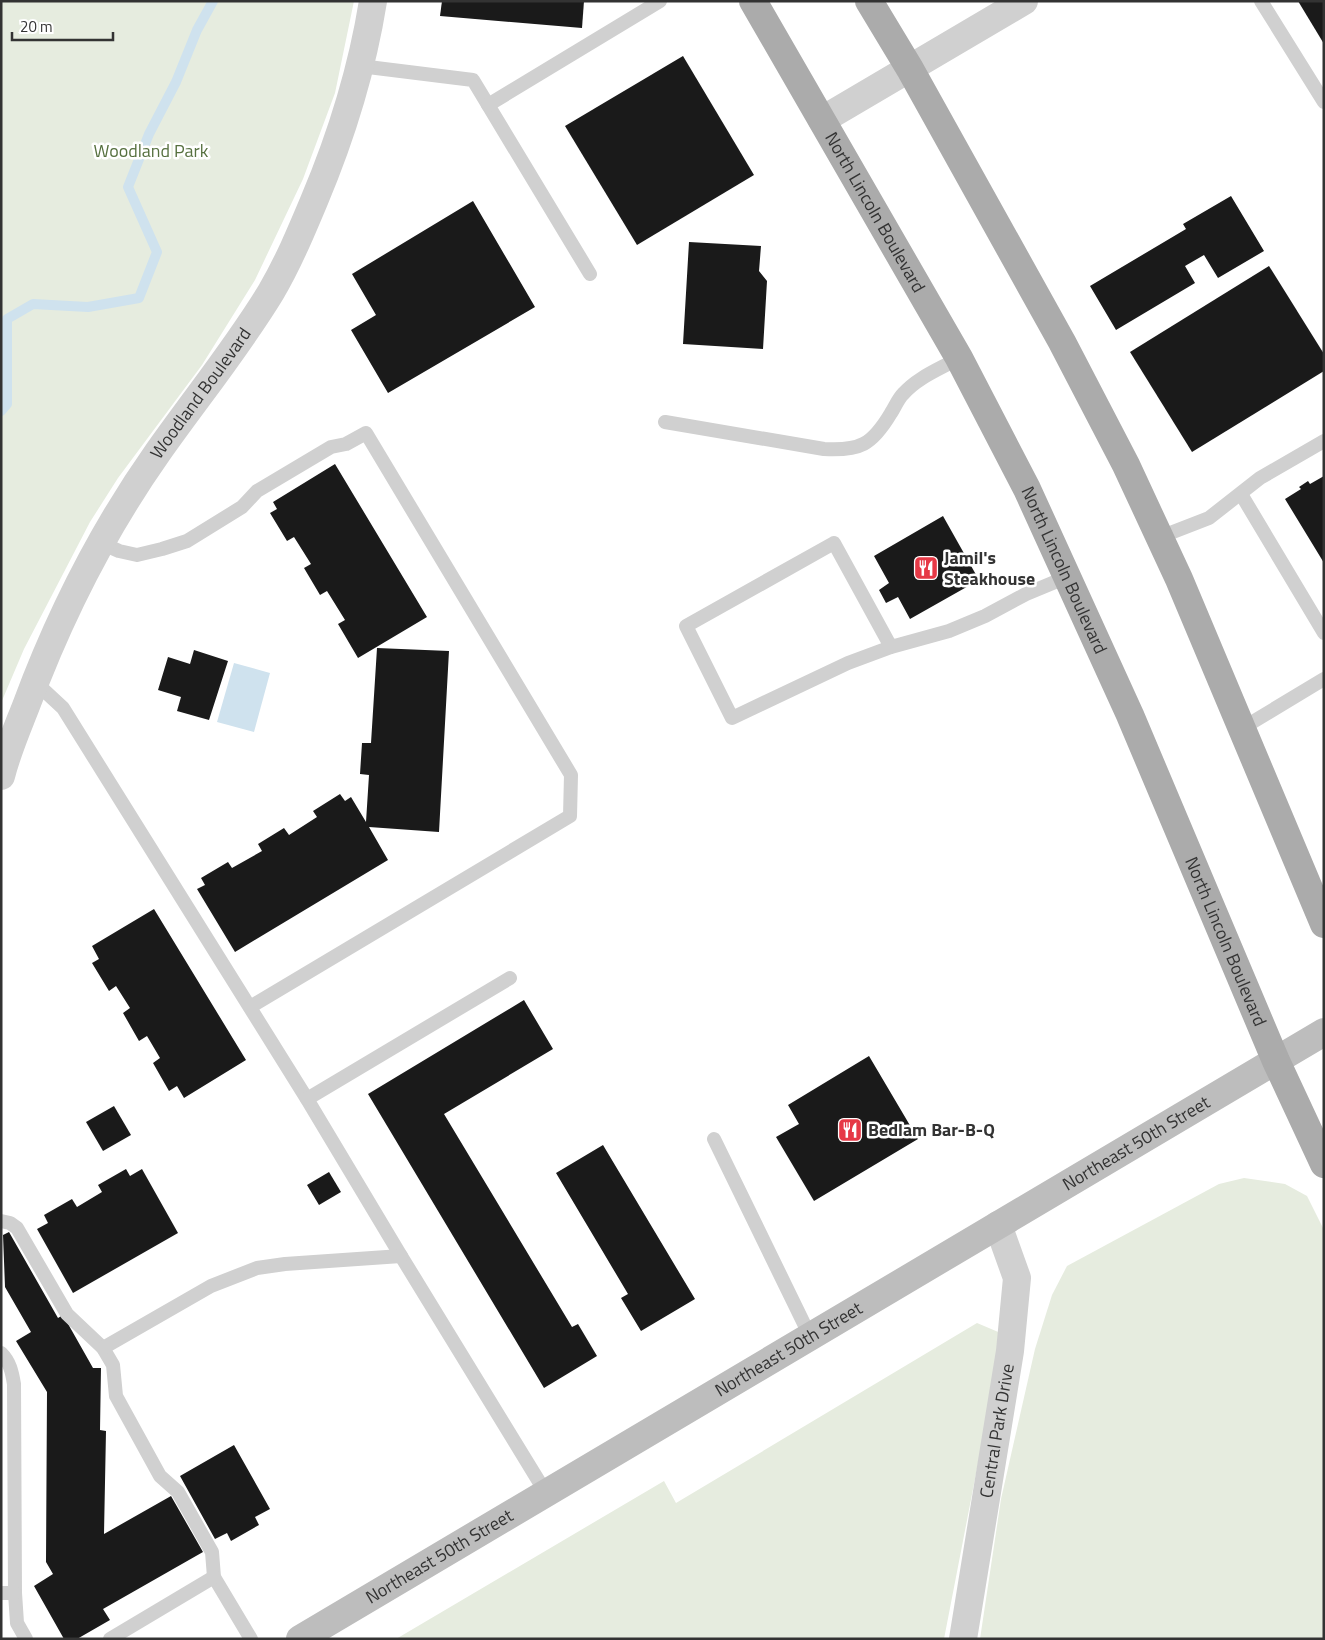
<svg xmlns="http://www.w3.org/2000/svg" width="1325" height="1640" font-family="'Titillium Web',sans-serif">
<style>
.green{fill:#e6ecdf}
.water{fill:#cfe2ee}
.lines{fill:none;stroke-linecap:round;stroke-linejoin:round}
.stream{stroke:#cfe2ee;stroke-width:10}
.building{fill:#1a1a1a}
.service{stroke:#d0d0d0;stroke-width:14}
.minor{stroke:#d0d0d0;stroke-width:28}
.secondary{stroke:#bdbdbd;stroke-width:28}
.primary{stroke:#ababab;stroke-width:28}
.labels{text-anchor:middle;stroke-width:5;stroke-linejoin:round;paint-order:stroke}
.park-label{font-size:18px;fill:#56703f;stroke:#fff}
.street-label{font-size:18px;fill:#333;stroke:#fff}
.poi-label{font-size:18px;font-weight:bold;fill:#333;stroke:#fff;text-anchor:start}
</style>
<rect width="100%" height="100%" fill="#fff"/>
<g class="green">
<polygon points="1,1 354,1 335,93 303,179 255,280 202,365 118,478 90,522 24,649 1,703"/>
<polygon points="1244,1178 1285,1184 1307,1196 1324,1230 1324,1639 980,1639 1001,1499 1035,1349 1052,1295 1067,1266 1219,1184"/>
<polygon points="977,1323 1003,1334 944,1639 396,1639 664,1481 676,1503"/>
</g>
<polygon class="water" points="234,663 270,673 254,732 217,722"/>
<g class="lines">
<polyline class="stream" points="1,411 7,404 7,319 33,304 88,307 139,298 157,252 128,187 149,134 176,82 197,30 213,1"/>
</g>
<g class="building">
<polygon points="442,1 584,1 582,28 440,16"/>
<polygon points="1298,1 1324,1 1324,44"/>
<polygon points="683,56 754,175 637,245 565,126"/>
<polygon points="1231,196 1264,251 1218,278 1204,255 1185,266 1195,283 1116,330 1090,286 1186,229 1183,224"/>
<polygon points="473,201 535,307 388,393 351,330 376,315 352,274"/>
<polygon points="689,242 761,246 759,271 767,281 763,349 683,344"/>
<polygon points="1269,266 1324,354 1324,371 1192,452 1130,352"/>
<polygon points="335,464 427,617 358,658 338,624 345,620 327,591 320,595 304,568 311,564 294,537 287,541 270,513 277,509 273,502"/>
<polygon points="1324,476 1324,563 1285,499 1301,489 1299,487 1308,481 1310,484"/>
<polygon points="943,516 979,580 910,619 898,597 886,603 879,590 889,583 874,556"/>
<polygon points="377,648 449,651 439,832 369,827 388,860 235,952 197,889 205,885 201,878 228,862 232,868 262,851 258,844 284,828 289,835 317,817 313,811 340,794 345,801 351,797 366,822 369,775 360,774 362,743 371,743"/>
<polygon points="194,650 228,661 209,720 177,711 181,697 158,690 168,657 190,664"/>
<polygon points="154,909 246,1060 184,1098 177,1086 169,1091 153,1063 160,1058 147,1036 139,1041 123,1013 130,1008 116,986 109,991 92,963 99,959 92,946"/>
<polygon points="524,1000 553,1049 444,1114 572,1327 578,1324 597,1356 544,1388 368,1094"/>
<polygon points="869,1056 918,1139 814,1201 776,1137 799,1124 788,1105"/>
<polygon points="114,1106 131,1135 103,1151 86,1122"/>
<polygon points="603,1145 695,1299 641,1331 621,1298 628,1294 556,1173"/>
<polygon points="126,1169 130,1176 142,1169 178,1233 73,1293 37,1229 48,1223 44,1215 72,1199 77,1207 102,1192 98,1185"/>
<polygon points="329,1172 341,1192 319,1205 307,1185"/>
<polygon points="9,1232 58,1318 63,1315 93,1368 101,1368 100,1430 106,1431 104,1534 171,1496 203,1552 103,1609 110,1620 77,1639 64,1639 34,1586 53,1574 46,1562 47,1392 16,1341 31,1332 5,1287 3,1235"/>
<polygon points="234,1445 270,1509 255,1517 259,1525 231,1541 227,1533 215,1539 180,1476"/>
</g>
<g class="lines">
<g class="service">
<polyline points="1261,1 1324,102"/>
<polyline points="360,66 473,80 590,274"/>
<polyline points="488,105 660,1"/>
<path d="M665,422L824,449C860,451 872,445 891,413C895,407 898,399 903,394C918,377 940,369 959,358"/>
<polyline points="1241,494 1324,633"/>
<polyline points="1160,537 1209,518 1260,478 1324,441"/>
<polyline points="101,543 119,551 137,555 162,549 187,541 242,507 257,491 331,447 346,444 366,433 571,775 570,816 250,1007"/>
<polyline points="891,647 834,543 686,626 732,718 848,663 891,647 949,631 985,616 1026,594 1067,577"/>
<polyline points="35,682 63,708 307,1099 401,1256 546,1493"/>
<polyline points="1241,729 1324,679"/>
<polyline points="307,1099 510,978"/>
<polyline points="714,1139 810,1336"/>
<polyline points="1,1221 10,1223 17,1228 67,1314 103,1348 113,1365 116,1396 160,1476 178,1492 212,1552 214,1577 251,1639"/>
<polyline points="103,1348 211,1286 257,1268 285,1264 401,1256"/>
<path d="M1,1353C10,1362 12,1372 14,1384L15,1593L17,1623L26,1639"/>
<polyline points="1,1593 15,1593"/>
<polyline points="110,1639 214,1577"/>
</g>
<g class="minor">
<polyline points="822,120 1024,1"/>
<path id="s1" d="M1,776C7,752 17,729 26,706C59,617 103,530 158,452C196,398 237,348 271,292C288,263 301,232 314,201C341,137 362,70 373,1"/>
<path id="s2" d="M963,1639L1010,1351L1017,1278L998,1225"/>
</g>
<path class="secondary" id="s3" d="M300,1639L1324,1032"/>
<g class="primary">
<path id="s4" d="M753,1L959,358L1027,489L1130,715L1276,1061L1324,1164"/>
<polyline points="869,1 910,69 1062,342 1126,465 1179,579 1324,924"/>
</g>
</g>
<defs>
<symbol id="restaurant-square" viewBox="-11 -11 22 22"><rect x="-9" y="-9" width="18" height="18" rx="4" fill="#e63946" stroke="#fff"/><path d="M-5-6h1v4h1v-4h1v4h1v-4h1v5L-1.5 .5V6h-2V.5L-5-1ZM5-6V6H3V1.5H1.5Q1.5-4 5-6Z" fill="#fff"/></symbol>
</defs>
<g fill-rule="evenodd">
<use href="#restaurant-square" x="912" y="554" width="28" height="28"/>
<use href="#restaurant-square" x="836" y="1116" width="28" height="28"/>
</g>
<g class="labels">
<g class="park-label">
<text x="151" y="157">Woodland Park</text>
</g>
<g class="street-label">
<text dy="6" stroke="none"><textPath href="#s4" startOffset="244">North Lincoln Boulevard</textPath></text>
<text dy="6" stroke="none"><textPath href="#s1" startOffset="434">Woodland Boulevard</textPath></text>
<text dy="6" stroke="none"><textPath href="#s4" startOffset="649">North Lincoln Boulevard</textPath></text>
<text dy="6" stroke="none"><textPath href="#s4" startOffset="1054">North Lincoln Boulevard</textPath></text>
<text dy="6" stroke="none"><textPath href="#s3" startOffset="972">Northeast 50th Street</textPath></text>
<text dy="6" stroke="none"><textPath href="#s3" startOffset="568">Northeast 50th Street</textPath></text>
<text dy="6" stroke="none"><textPath href="#s2" startOffset="211">Central Park Drive</textPath></text>
<text dy="6" stroke="none"><textPath href="#s3" startOffset="162">Northeast 50th Street</textPath></text>
</g>
<g class="poi-label">
<text x="944" y="564">Jamil's<tspan x="944" dy="21">Steakhouse</tspan></text>
<text x="868" y="1136">Bedlam Bar-B-Q</text>
</g>
</g>
<rect width="1325" height="1640" fill="none" stroke="#333333" stroke-width="5"/>
<path d="M12 32v8h101v-8" fill="none" stroke="#333333" stroke-width="2.5"/>
<text x="20" y="32" font-size="15" fill="#333333" stroke="#ffffff" stroke-width="4" paint-order="stroke">20 m</text>
</svg>
